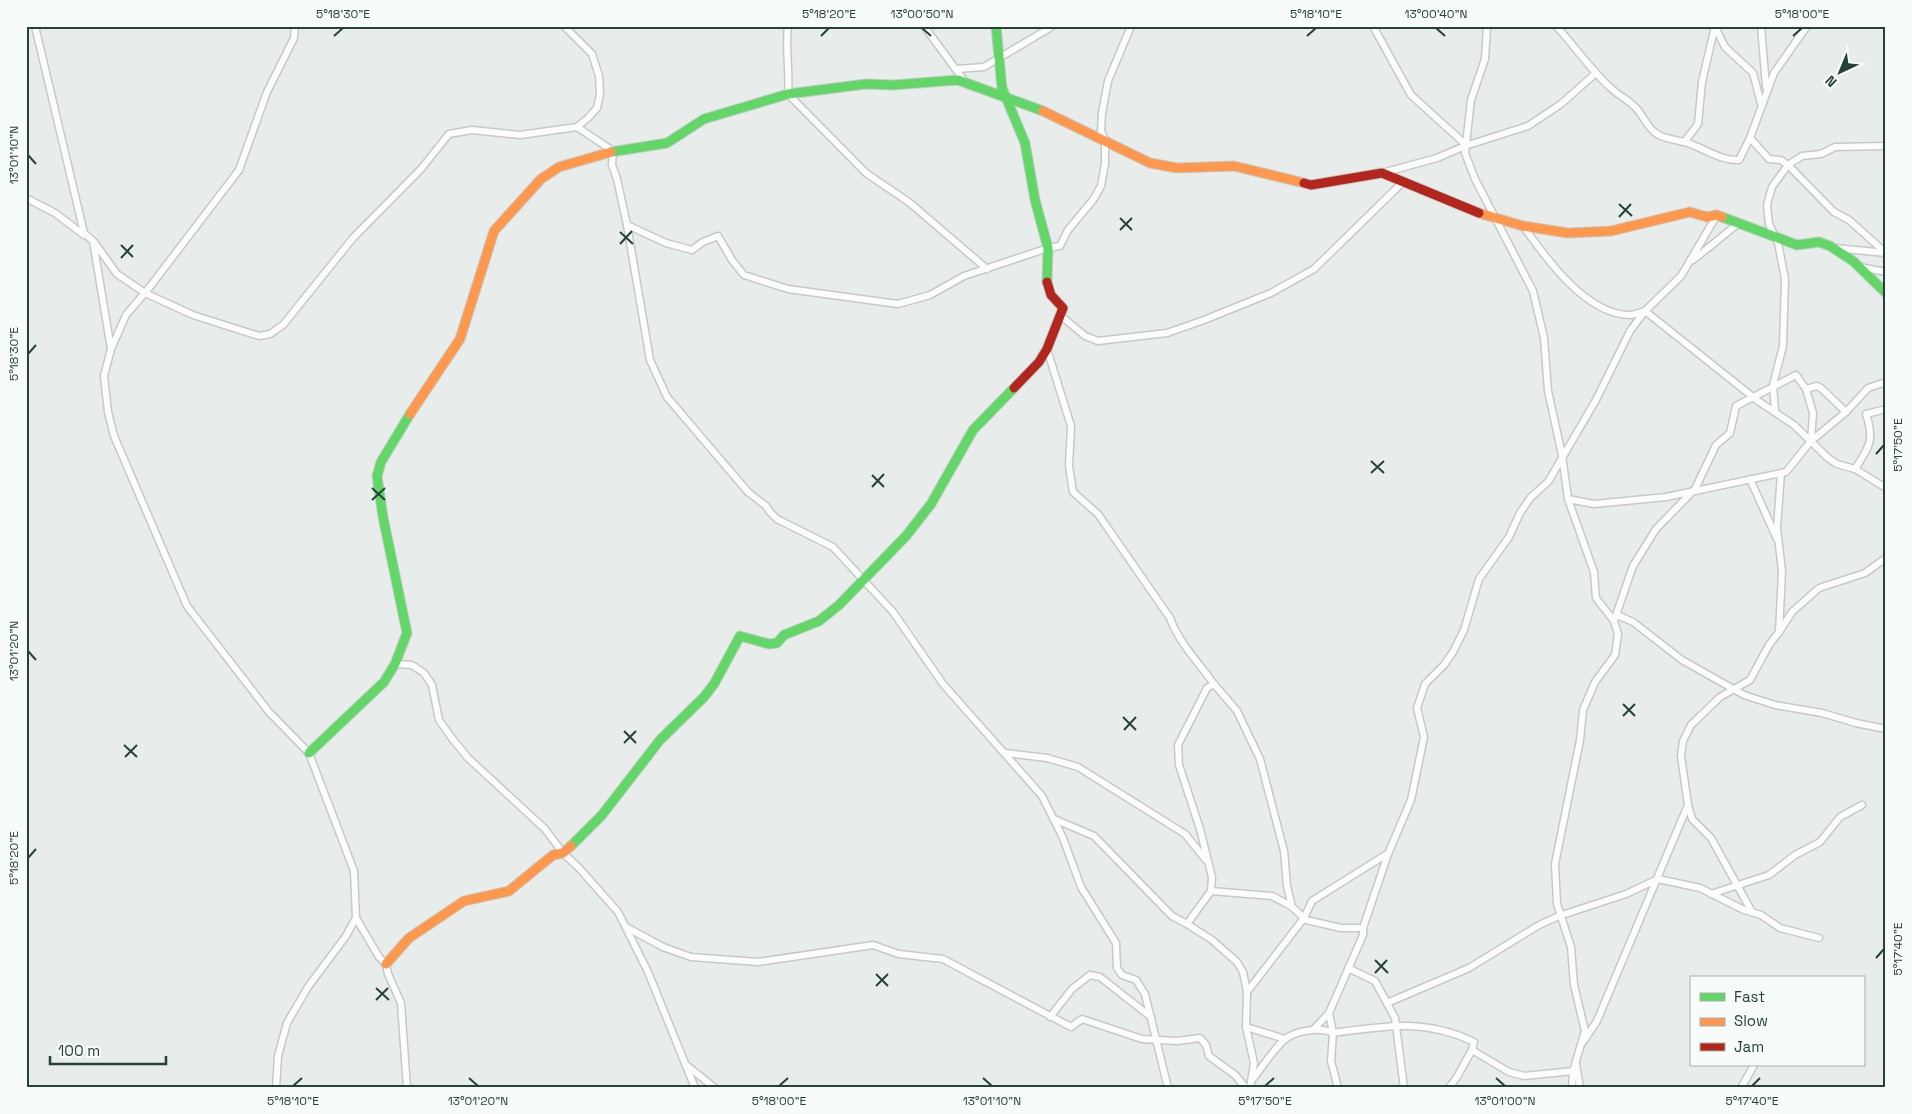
<svg xmlns="http://www.w3.org/2000/svg" width="1912" height="1114" font-family="'Space Grotesk',sans-serif">
<style>
.lines{fill:none;stroke-linecap:round;stroke-linejoin:round}
.street-casing{stroke:#c5cac8;stroke-width:9}
.fast-casing{stroke:#c3cbc8;stroke-width:11}
.slow-casing{stroke:#c3cbc8;stroke-width:11}
.jam-casing{stroke:#c3cbc8;stroke-width:11}
.street{stroke:#fcfcfc;stroke-width:6}
.fast{stroke:#63d668;stroke-width:9}
.slow{stroke:#ff974d;stroke-width:9}
.jam{stroke:#b3261e;stroke-width:9}
.ticks{fill:none;stroke:#24423a;stroke-width:2}
.neatline{fill:none;stroke:#24423a;stroke-width:2}
.ticks-label{font-size:12px;text-anchor:middle;fill:#24423a}
</style>
<rect width="100%" height="100%" fill="#e8edeb"/>
<g class="lines">
<defs>
<g id="street">
<polyline points="35,26 84,233 93,241 111,349 104,376 108,412 114,436 187,606 269,712 309,753 354,871 356,918 346,936 308,987 287,1023 278,1056 276,1088"/>
<path d="M788,26C785,49 790,71 788,94L866,173L910,203L987,269"/>
<polyline points="924,26 965,82"/>
<polyline points="1373,26 1411,95 1465,144"/>
<polyline points="1487,26 1485,59 1471,100 1465,153 1475,179 1533,291 1544,338 1548,391 1562,455 1568,499 1594,572 1596,598 1614,621 1618,634 1615,655 1595,682 1583,710 1580,740 1555,864 1557,904 1571,947 1574,985 1585,1031 1573,1071 1572,1088"/>
<path d="M1556,26C1575,46 1591,71 1612,89C1619,96 1629,100 1636,108C1644,116 1646,127 1657,134C1666,140 1682,140 1693,145C1708,151 1723,161 1739,160L1750,138L1774,73L1807,26"/>
<polyline points="1761,26 1766,87"/>
<polyline points="1715,27 1725,47 1753,73 1761,104"/>
<polyline points="956,69 984,67 1053,26"/>
<polyline points="577,127 613,151 612,165 617,179 627,225 650,360 667,397 748,492 766,506 770,512 777,519 833,547 893,612 943,684 1042,796 1063,838 1081,887 1116,943 1117,968 1122,975 1136,980 1145,994 1168,1088"/>
<polyline points="1750,138 1769,159 1781,160 1788,165 1834,212 1849,220 1886,253"/>
<polyline points="1685,141 1698,124 1702,82 1715,26"/>
<polyline points="1382,173 1437,158 1465,146 1528,126 1561,104 1596,73"/>
<polyline points="26,198 55,213 84,235"/>
<polyline points="627,225 666,243 692,250 703,242 718,236 732,260 744,275 788,289 898,304 930,295 964,276 1048,248 1060,246 1068,230 1093,200 1101,186 1105,164 1105,140 1101,131 1102,113 1108,81 1131,26"/>
<path d="M1523,226C1546,258 1586,315 1630,315C1635,315 1641,312 1645,311"/>
<polyline points="94,242 117,274 145,293 193,315 259,336 270,334 283,325 353,238 421,169 449,134 472,130 520,135 577,127 588,118 597,108 600,94 599,76 592,54 564,26"/>
<polyline points="1835,248 1886,253"/>
<polyline points="1693,260 1739,223"/>
<polyline points="1860,267 1886,272"/>
<polyline points="1645,311 1758,401 1794,425 1828,458 1837,464 1855,469 1886,488"/>
<polyline points="1060,315 1085,336 1098,341 1167,333 1204,320 1271,293 1314,269 1404,181"/>
<polyline points="111,349 126,315 149,288 239,170 267,92 294,38 295,26"/>
<path d="M1047,349L1071,426L1069,466L1073,492L1098,514L1170,618C1179,643 1199,663 1214,684L1207,688L1178,745L1179,765L1200,829L1212,877L1211,891L1187,924L1212,940L1237,962L1243,972L1247,992L1246,1027L1254,1063L1250,1088"/>
<polyline points="1775,411 1773,385 1783,346 1785,279 1778,243 1769,224 1767,205 1772,187 1788,165 1802,156 1821,154 1835,147 1886,146"/>
<polyline points="1811,441 1813,413 1806,389 1817,386 1821,388 1846,412"/>
<path d="M1855,469C1869,447 1875,441 1866,414L1886,409"/>
<polyline points="1750,479 1777,539"/>
<polyline points="1568,499 1594,504 1666,497 1786,472 1811,441 1846,412 1868,388 1886,382"/>
<polyline points="1617,615 1633,622 1682,660 1744,695 1775,705 1822,713 1856,723 1886,729"/>
<polyline points="1614,621 1633,566 1656,529 1695,489 1716,445 1730,433 1736,406 1796,375 1806,389"/>
<polyline points="1779,632 1792,612 1819,588 1865,573 1886,558"/>
<polyline points="395,664 412,665 424,673 432,685 439,720 451,737 468,758 545,829 563,853 579,868 618,912 648,972 695,1088"/>
<polyline points="1214,684 1237,711 1260,759 1284,851 1287,886 1292,907"/>
<polyline points="1005,753 1047,758 1078,767 1185,834 1206,860"/>
<polyline points="1688,805 1692,819 1711,838 1752,912"/>
<polyline points="1054,819 1094,836 1172,916 1187,924"/>
<polyline points="1211,891 1272,896 1291,906 1306,920 1341,928 1363,928"/>
<polyline points="1711,894 1769,875 1795,855 1820,842 1840,817 1862,805"/>
<polyline points="356,918 379,957 386,964 388,974 401,1003 407,1088"/>
<polyline points="626,927 663,947 691,957 758,962 873,945 899,954 943,959 1071,1027 1082,1019 1142,1039 1177,1041 1200,1038 1206,1045 1209,1056 1235,1075 1246,1088"/>
<polyline points="1348,968 1375,981 1395,1018 1404,1088"/>
<polyline points="1247,992 1304,918 1312,901 1387,854"/>
<polyline points="1387,1003 1469,968 1539,925 1559,916 1626,894 1658,879 1700,888 1744,910 1761,915 1780,928 1819,938"/>
<polyline points="1329,1013 1333,1033 1331,1061 1338,1088"/>
<polyline points="1050,1017 1072,989 1090,975 1100,977 1151,1017"/>
<polyline points="1246,1027 1285,1039"/>
<polyline points="1314,1029 1329,1013 1363,935 1363,928 1388,854 1411,800 1424,737 1417,708 1425,684 1444,665 1453,652 1464,630 1479,579 1509,537 1520,513 1531,497 1548,482 1596,400 1630,331 1645,311 1681,276 1717,215"/>
<polyline points="1583,1042 1597,1021 1688,805 1681,756 1683,741 1691,725 1720,697 1750,680 1769,645 1779,632 1782,571 1777,528 1781,473"/>
<polyline points="685,1064 715,1088"/>
<polyline points="1576,1064 1580,1088"/>
<path d="M1251,1081C1262,1068 1272,1051 1284,1040C1296,1030 1320,1027 1333,1033C1384,1026 1425,1018 1474,1042L1472,1050L1509,1072L1524,1076L1573,1071"/>
<polyline points="1449,1088 1457,1077 1472,1050"/>
<polyline points="1741,1088 1754,1065"/>
</g>
<g id="fast">
<polyline points="996,26 1002,88 1025,143 1035,200 1048,248 1047,282"/>
<polyline points="611,152 667,143 704,119 788,94 866,84 893,85 958,80 1043,111"/>
<polyline points="1722,217 1797,245 1819,242 1830,246 1853,261 1886,293"/>
<polyline points="309,753 384,682 395,664 407,633 383,517 377,476 381,462 410,414"/>
<polyline points="571,846 602,815 660,740 704,697 714,684 740,636 769,644 777,643 784,635 819,621 839,605 906,536 931,504 973,430 1014,388"/>
</g>
<g id="slow">
<polyline points="1043,111 1150,163 1177,168 1234,166 1304,183"/>
<polyline points="1479,213 1523,226 1568,233 1611,231 1690,212 1707,217 1717,215 1722,217"/>
<polyline points="410,414 460,339 494,231 541,179 559,167 611,152"/>
<polyline points="386,964 409,938 464,901 509,891 553,855 563,853 571,846"/>
</g>
<g id="jam">
<polyline points="1304,183 1311,185 1382,173 1479,213"/>
<polyline points="1014,388 1039,362 1047,349 1063,308 1051,295 1047,282"/>
</g>
</defs>
<use href="#street" class="street-casing"/>
<use href="#fast" class="fast-casing"/>
<use href="#slow" class="slow-casing"/>
<use href="#jam" class="jam-casing"/>
<use href="#street" class="street"/>
<use href="#fast" class="fast"/>
<use href="#slow" class="slow"/>
<use href="#jam" class="jam"/>
</g>
<path class="ticks" d="M922,28L931,36M1436,28L1445,36M334,36L343,28M821,36L829,28M1307,36L1316,28M1793,36L1802,28M28,155L36,164M1619,204L1632,216M1619,217L1631,204M1120,218L1132,230M1120,230L1132,218M620,232L633,244M620,244L632,231M121,245L133,257M121,258L133,245M28,354L36,345M1876,454L1884,445M1371,461L1384,473M1371,473L1384,461M872,475L884,487M872,487L884,474M372,488L385,500M372,500L385,488M28,651L36,660M1623,704L1635,716M1623,716L1635,704M1123,717L1136,730M1124,730L1136,717M624,731L636,743M624,743L636,731M124,745L137,757M125,757L137,745M28,858L36,849M1876,958L1884,949M1375,960L1388,973M1375,973L1387,960M876,974L888,986M876,986L888,974M376,988L389,1000M376,1000L388,988M469,1078L478,1086M983,1078L992,1086M1496,1078L1505,1086M293,1086L302,1078M779,1086L788,1078M1265,1086L1274,1078M1752,1086L1760,1078"/>
<rect width="1912" height="1114" fill="none" stroke="#f7fbf9" stroke-width="55"/>
<rect x="1690" y="976" width="175" height="90" fill="#f7fbf9" stroke="#a3b1ad"/>
<rect x="1700" y="993" width="25" height="8" fill="#63d668" stroke="#a3b1ad"/>
<text x="1734" y="1002" font-size="15" fill="#24423a">Fast</text>
<rect x="1700" y="1018" width="25" height="8" fill="#ff974d" stroke="#a3b1ad"/>
<text x="1734" y="1026" font-size="15" fill="#24423a">Slow</text>
<rect x="1700" y="1043" width="25" height="8" fill="#b3261e" stroke="#a3b1ad"/>
<text x="1734" y="1052" font-size="15" fill="#24423a">Jam</text>
<g transform="translate(1840 72) rotate(224)" stroke="#f7fbf9" stroke-width="4" paint-order="stroke">
<path d="M0-4L9 19L0 12L-9 19Z" fill="#24423a"/>
<text y="-8" font-size="14" font-weight="bold" text-anchor="middle" fill="#24423a">N</text>
</g>
<path d="M50 1056v8h116v-8" fill="none" stroke="#24423a" stroke-width="2.5"/>
<text x="58" y="1056" font-size="15" fill="#24423a" stroke="#f7fbf9" stroke-width="4" paint-order="stroke">100 m</text>
<rect x="28" y="28" width="1856" height="1058" class="neatline"/>
<g class="ticks-label">
<text x="343" y="18">5°18'30"E</text>
<text x="829" y="18">5°18'20"E</text>
<text x="922" y="18">13°00'50"N</text>
<text x="1316" y="18">5°18'10"E</text>
<text x="1436" y="18">13°00'40"N</text>
<text x="1802" y="18">5°18'00"E</text>
<text transform="translate(14 155) rotate(-90)" y="4">13°01'10"N</text>
<text transform="translate(14 354) rotate(-90)" y="4">5°18'30"E</text>
<text transform="translate(1898 445) rotate(-90)" y="4">5°17'50"E</text>
<text transform="translate(14 651) rotate(-90)" y="4">13°01'20"N</text>
<text transform="translate(14 858) rotate(-90)" y="4">5°18'20"E</text>
<text transform="translate(1898 949) rotate(-90)" y="4">5°17'40"E</text>
<text x="293" y="1105">5°18'10"E</text>
<text x="478" y="1105">13°01'20"N</text>
<text x="779" y="1105">5°18'00"E</text>
<text x="992" y="1105">13°01'10"N</text>
<text x="1265" y="1105">5°17'50"E</text>
<text x="1505" y="1105">13°01'00"N</text>
<text x="1752" y="1105">5°17'40"E</text>
</g>
</svg>
